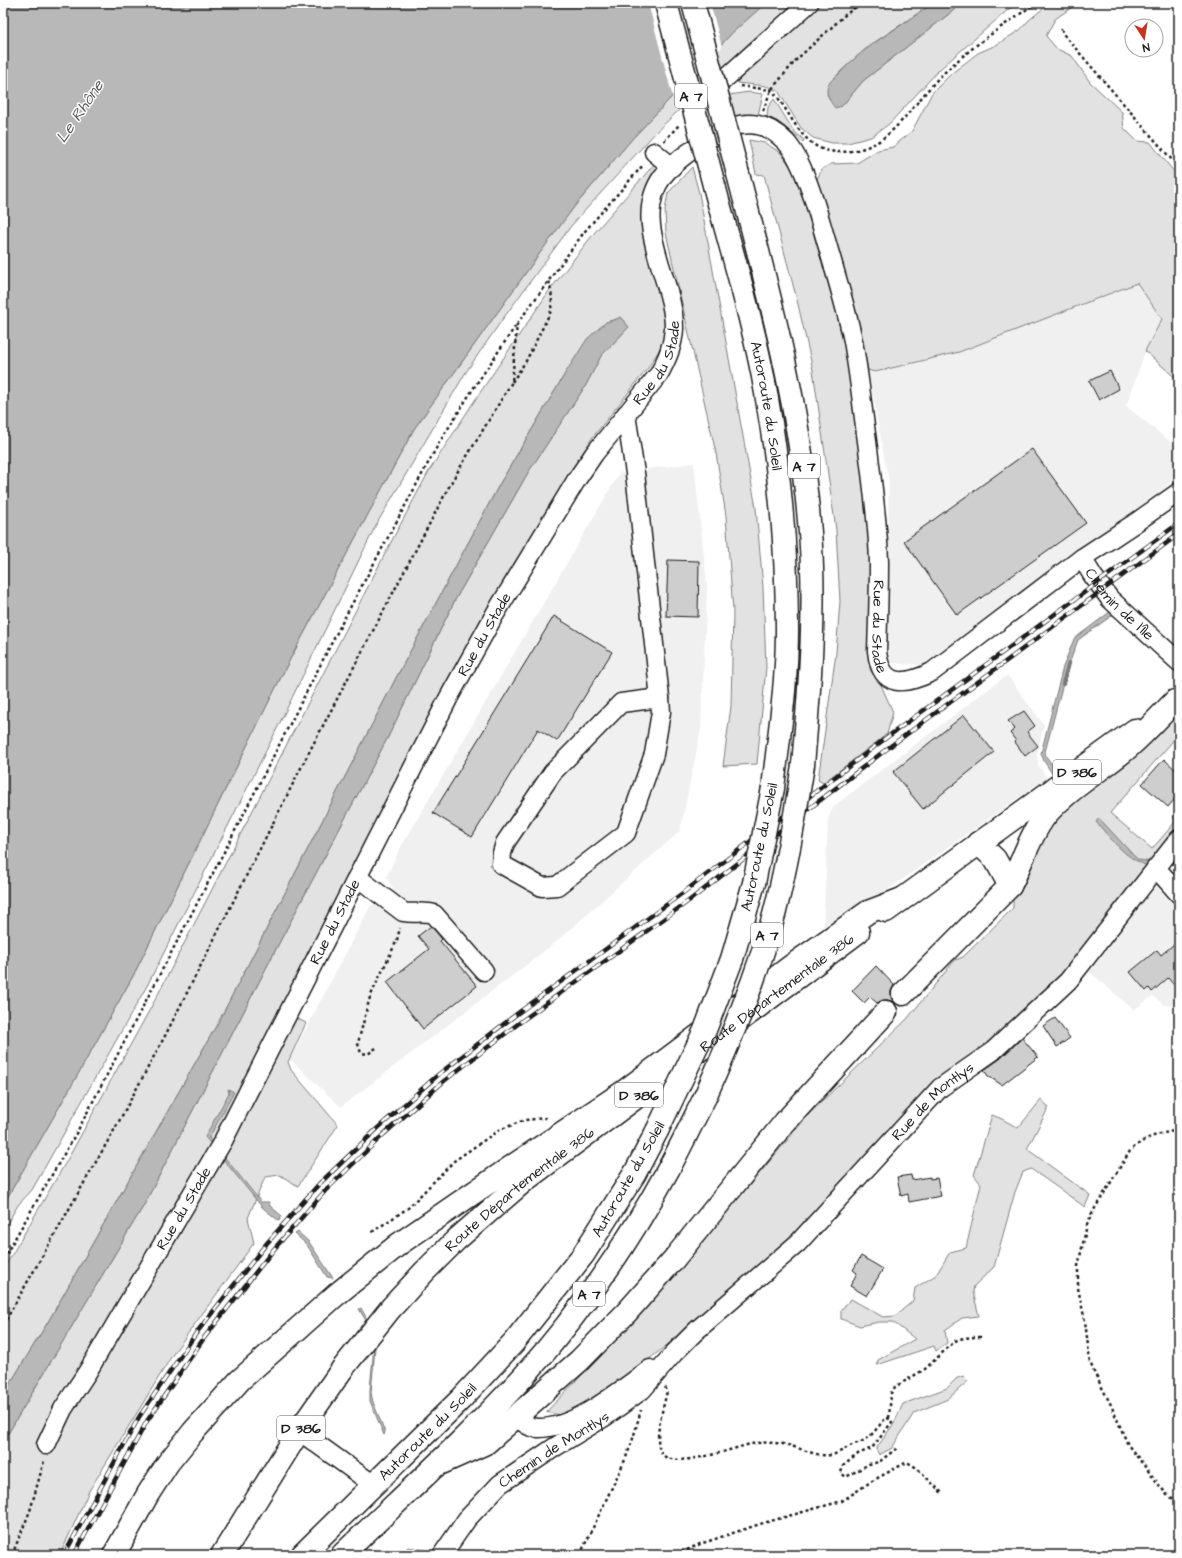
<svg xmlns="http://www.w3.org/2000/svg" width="1182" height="1558" font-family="'Architects Daughter',sans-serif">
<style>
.built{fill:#f0f0f0}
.green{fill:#e2e2e2;stroke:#7f7f7f}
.water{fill:#b8b8b8;stroke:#7a7a7a}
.pier{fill:#fff}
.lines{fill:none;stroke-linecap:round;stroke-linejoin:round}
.stream{stroke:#7a7a7a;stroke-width:4.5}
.building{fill:#cecece;stroke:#1c1c1c}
.minor-casing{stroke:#1c1c1c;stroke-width:21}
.major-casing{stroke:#1c1c1c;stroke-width:25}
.highway-casing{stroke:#1c1c1c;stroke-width:25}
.path{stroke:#1c1c1c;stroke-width:2.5;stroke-dasharray:3 3;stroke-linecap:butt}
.minor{stroke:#fff;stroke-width:18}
.major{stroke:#fff;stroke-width:22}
.highway{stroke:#fff;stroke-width:22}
.rail-casing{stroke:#1c1c1c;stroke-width:4.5}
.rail{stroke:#fff;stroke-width:3;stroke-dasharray:9;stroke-linecap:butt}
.highway-bridge-casing{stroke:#1c1c1c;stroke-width:25;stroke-linecap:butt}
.highway-bridge{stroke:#fff;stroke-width:22}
.labels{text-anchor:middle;stroke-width:3;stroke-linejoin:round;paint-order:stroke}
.shield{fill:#fff;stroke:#606060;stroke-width:1}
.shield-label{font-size:14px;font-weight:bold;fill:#1c1c1c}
.street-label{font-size:15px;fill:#1c1c1c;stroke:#fff}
.water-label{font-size:16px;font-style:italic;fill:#5a5a5a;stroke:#fff}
</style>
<rect width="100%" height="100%" fill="#fff"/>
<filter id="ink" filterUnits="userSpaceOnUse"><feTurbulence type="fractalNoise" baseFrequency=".025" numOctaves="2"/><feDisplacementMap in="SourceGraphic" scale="8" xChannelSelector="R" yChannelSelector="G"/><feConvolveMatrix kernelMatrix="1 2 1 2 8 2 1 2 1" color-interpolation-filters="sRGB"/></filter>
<g filter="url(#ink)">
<g class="built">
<polygon points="1137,283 1162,319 1145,352 1126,406 1179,449 1179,477 972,631 922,665 893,663 888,657 887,607 889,482 868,370 875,372 959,352"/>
<polygon points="694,463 707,585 701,729 680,831 556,942 341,1107 290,1059 371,905 384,905 393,888 386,877 400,849 620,472 624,474 647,471 647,469"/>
<polygon points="1007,675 1044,725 1037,755 1038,765 1047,778 823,935 828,819 834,806"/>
<polygon points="1174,865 1179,866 1179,1004 1164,1005 1153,996 1134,1010 1086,969"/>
</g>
<g class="green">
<polygon points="765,3 796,3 736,56 656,132 571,226 502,320 466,372 376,525 271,741 148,984 32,1190 18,1205 3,1231 3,1205 81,1069 133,976 287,665 414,429 540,253 574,207 632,139 733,32"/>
<polygon points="822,3 933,3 869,46 841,71 828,85 827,95 842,106 863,81 963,3 1018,3 1009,9 940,69 889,124 871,137 848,143 832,143 813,138 801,128 778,91 766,86 737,83 753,61"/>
<polygon points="1050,3 1078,3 1055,19 1046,36 1057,49 1072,56 1090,82 1122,112 1124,128 1137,141 1150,142 1179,178 1179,381 1145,351 1162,319 1137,283 959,352 875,372 868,370 858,323 816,181 822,169 831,164 857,163 878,150 893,147 912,131 932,93 952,73 978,53 996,45 1020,30 1029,20"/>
<polygon points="749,92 763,94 758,115 743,114 733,117 729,95"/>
<polygon points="774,99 793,130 804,140 803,142 777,121 767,117 768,107"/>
<polygon points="749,140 765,143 781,153 792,169 805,205 834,303 846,353 858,421 872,566 870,670 881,685 893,712 887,734 823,783 818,780 836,653 840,601 836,530 813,370 797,300 764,175 756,174"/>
<polygon points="656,162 664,167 654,180 667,314 667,331 658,352 648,368 592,438 455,668 286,1004 298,1019 306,1023 288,1062 291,1070 338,1125 298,1186 280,1175 265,1177 248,1218 254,1243 173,1354 89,1491 60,1555 3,1555 3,1442 144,1205 277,947 388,737 455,600 529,471 586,385 601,356 629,327 620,317 617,319 606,322 566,372 499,485 396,678 219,1021 48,1322 3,1395 3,1270 70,1155 155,1000 390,544 429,471 473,403 549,291 595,232"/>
<polygon points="692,167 699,193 756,508 763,587 766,667 757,764 723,766 731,706 733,611 726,516 716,453 666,233 665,210 668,193"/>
<polygon points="1179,712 1179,734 1110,813 1152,849 1176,821 1173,817 1179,811 1179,832 1063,978 1008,1029 976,1052 818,1215 705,1315 605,1394 575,1411 560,1415 546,1412 644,1311 810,1113 907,1019 955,960 963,957 1013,908 1013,899 1024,886 1046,827 1066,807"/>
<polygon points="1041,1100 1049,1107 1027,1149 1090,1195 1085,1207 1031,1169 1023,1172 1015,1192 994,1267 974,1286 973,1292 979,1316 962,1318 945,1330 947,1343 936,1351 934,1346 877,1365 878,1360 915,1339 893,1322 879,1322 860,1326 841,1319 841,1310 851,1299 883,1317 895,1316 913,1301 915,1288 936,1275 950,1252 966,1248 981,1184 974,1175 992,1115 1002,1119 1018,1128"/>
<polygon points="963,1376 968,1381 948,1399 914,1413 892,1448 879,1455 876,1449 894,1423 903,1404 947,1388 957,1378"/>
<polygon points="408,1547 431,1551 429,1555 399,1555"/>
</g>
<g class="water">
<polygon points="3,3 766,3 733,32 632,139 574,207 540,253 414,429 287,665 133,976 81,1069 3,1205"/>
<path d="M933,3H963L863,81L842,106L835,108C830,101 825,94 828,85C830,81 835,77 839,74C865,44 902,27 933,3Z"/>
<polygon points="620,317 629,327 601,356 586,385 529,471 455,600 388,737 277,947 144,1205 3,1442 3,1395 48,1322 219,1021 396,678 499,485 566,372 587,339 606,322 617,319"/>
<polygon points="1111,611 1114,614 1078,640 1066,672 1045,752 1046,756 1057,772 1053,775 1044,761 1041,753 1063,667 1074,639"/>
<path d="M1099,818L1134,856L1139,860L1157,863L1152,867C1126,860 1114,842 1096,822Z"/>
<polygon points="228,1089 234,1092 209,1138 261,1202 269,1202 270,1206 282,1216 279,1221 262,1207 205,1137 229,1093"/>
<polygon points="298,1232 309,1242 333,1278 327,1277 307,1245 295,1234"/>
<polygon points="361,1308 374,1332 375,1348 371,1393 373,1402 385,1432 384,1435 370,1401 370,1389 374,1346 371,1329 359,1309"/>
</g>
<polygon class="pier" points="648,3 710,3 722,47 673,98"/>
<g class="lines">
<g class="stream">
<polyline points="1063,684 1069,663"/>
<polyline points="1174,863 1179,865"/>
</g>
</g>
<g class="building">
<polygon points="1110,371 1119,389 1099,400 1089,381"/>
<polygon points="1032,449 1086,523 957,615 904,541"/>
<polygon points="668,560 699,561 698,617 666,616"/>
<polygon points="554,616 612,652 557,741 538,729 472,837 433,813"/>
<polygon points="1024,711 1035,726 1027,732 1038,746 1025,756 1015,742 1016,741 1010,733 1015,729 1008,721"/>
<polygon points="964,715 994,752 923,809 893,772"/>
<polygon points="1164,759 1179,773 1179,794 1168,807 1142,784"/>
<polygon points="431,926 442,939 440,941 477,986 423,1029 387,982 429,949 418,936"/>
<polygon points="1179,940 1179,991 1168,978 1152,992 1149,988 1146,991 1130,972 1157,950 1161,955"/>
<polygon points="876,966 894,985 891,991 891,998 894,1002 888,1000 883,1000 877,1003 870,997 864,1003 852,991"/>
<polygon points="1055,1018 1070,1038 1057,1047 1043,1026"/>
<polygon points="1022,1038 1038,1057 1002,1085 988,1076 984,1070 1000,1059"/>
<polygon points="911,1175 912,1180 930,1177 930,1179 937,1178 941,1196 909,1202 908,1194 901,1196 897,1177"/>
<polygon points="861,1256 883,1269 867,1296 850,1286 857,1273 853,1270"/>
</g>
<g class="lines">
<defs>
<g id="minor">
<polyline points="719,84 809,3"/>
<polyline points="654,152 672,167"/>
<polyline points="626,414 635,473 660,698"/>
<path id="s1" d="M1082,558L1093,576L1110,599L1179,662"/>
<polygon points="660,698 661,712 654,754 626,833 557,886 542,887 501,864 502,853 505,843 553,772 621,703"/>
<polyline points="1156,868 1179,894"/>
<path d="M357,877L403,912C414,914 424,911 434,914L484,971"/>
<path d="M517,1416C522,1422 529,1428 538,1428C574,1429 621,1390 650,1369"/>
<polyline points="299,1431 374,1485"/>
<path id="s2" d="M46,1445L63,1409L88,1371L223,1141L449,697L495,614L577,479L594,454L659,374C667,359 673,346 674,329C675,280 629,222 663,176C676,159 697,147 715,135C740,120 764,119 786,142C803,160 816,206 823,230C833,265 844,300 852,336C859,371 862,406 867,441C872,481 878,522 879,563C879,592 878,622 877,651C881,689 905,685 932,672L1082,558L1135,523L1179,492"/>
<path id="s3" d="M442,1555L467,1519L500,1484L555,1447L606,1416L642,1390L674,1353L697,1330L798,1243L940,1088L993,1051L1068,981L1179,839"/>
</g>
<g id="major">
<polyline points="886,911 1135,730"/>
<path id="s4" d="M222,1555L299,1431L343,1368L391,1308L425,1271L456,1240L524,1181L858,932"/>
</g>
<g id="highway">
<path d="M738,174C768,289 799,403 809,521C817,602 810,684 803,765"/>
<path id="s5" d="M715,189C733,257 754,324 766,393C780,472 787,550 787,630C787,683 779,736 773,788"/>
<polyline points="978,843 995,859 1010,886"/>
<polyline points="732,959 754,883"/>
<path d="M903,994L1010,886C1022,863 1029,837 1045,816C1067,789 1104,769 1130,746C1146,732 1160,716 1175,701"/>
<polyline points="437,1465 486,1443 579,1361 627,1312 674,1259 785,1122 886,1012"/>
<polyline points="114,1555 148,1494 168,1463 193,1432 240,1380 336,1295 399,1244 514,1165 622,1093 790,967 868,912 902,899"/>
<path id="s6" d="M302,1555L461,1399L514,1342L583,1255L635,1173L657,1131"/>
<path d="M342,1555C403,1496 466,1439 523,1377C579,1315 628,1243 668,1170C681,1146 693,1121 705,1097"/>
</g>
</defs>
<use href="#minor" class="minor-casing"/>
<use href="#major" class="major-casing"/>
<use href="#highway" class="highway-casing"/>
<g class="path">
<polyline points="1061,29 1064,35 1179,168"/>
<path d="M740,86L771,90L775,94C789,111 796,133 816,146C832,156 858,152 874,144C899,131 923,92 944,73C972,46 1004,25 1036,3"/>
<polyline points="763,111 771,90 797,59 845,15 861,3"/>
<polyline points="664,141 680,124"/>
<polyline points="512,382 526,361 551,311 552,298 549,280"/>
<polyline points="376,1048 368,1054 361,1053 358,1044 359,1039 370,997 397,940 400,928"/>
<path d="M1179,1130C1158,1134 1146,1136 1130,1151L1092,1213L1087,1225L1078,1266V1288L1085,1321L1090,1362L1094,1372L1111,1405L1128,1445L1167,1495L1172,1498L1179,1497"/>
<polyline points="372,1232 408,1208 454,1161 499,1130 525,1120 546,1118 548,1120"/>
<polyline points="3,1259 78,1130 223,854 345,617 439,443 473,389 517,324 585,231 644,164"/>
<polyline points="3,1325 117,1125 166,1034 307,756 452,481 512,382 517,324"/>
<path d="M665,1387L667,1391C664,1407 652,1440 662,1454C674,1470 733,1448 751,1444C762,1442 776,1442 787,1445C801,1448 817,1457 831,1455C838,1454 842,1450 848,1447C853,1444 859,1443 865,1440C873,1435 879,1425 886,1418L891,1419L892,1422L872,1448L858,1454L843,1466L841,1473L846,1477L869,1464L879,1462L897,1448"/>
<path d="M889,1418L891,1393L895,1387L925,1369L955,1341C964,1337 972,1337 982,1337"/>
<polyline points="12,1555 30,1511 44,1461"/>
<polyline points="580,1555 625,1460 632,1442 641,1410"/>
<polyline points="676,1555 700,1544 760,1524 842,1501 872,1481 907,1462 917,1468 943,1494"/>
</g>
<use href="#minor" class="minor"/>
<use href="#major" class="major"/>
<use href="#highway" class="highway"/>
<defs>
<g id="rail">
<polyline points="64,1555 139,1417 197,1332 267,1243 319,1184 378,1128 439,1074 518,1013 684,892 886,738 1179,523"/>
<polyline points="74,1555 147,1421 204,1338 274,1249 325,1191 384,1134 444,1081 523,1020 690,900 892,745 1179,534"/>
</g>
</defs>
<use href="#rail" class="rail-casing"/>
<use href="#rail" class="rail"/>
<defs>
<g id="highway-bridge">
<polyline points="666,3 715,189"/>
<polyline points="693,3 738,174"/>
<polyline points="754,883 773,788"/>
<path d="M705,1097C731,1038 757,977 774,915C787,866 795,815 803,765"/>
<polyline points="657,1131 705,1030 732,959"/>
</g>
</defs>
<use href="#highway-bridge" class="highway-bridge-casing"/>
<use href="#highway-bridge" class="highway-bridge"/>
</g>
</g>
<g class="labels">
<g class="shield">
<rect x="675" y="84" width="32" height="24" rx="3"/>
<rect x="788" y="454" width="32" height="24" rx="3"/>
<rect x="1053" y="760" width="48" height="24" rx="3"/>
<rect x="751" y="923" width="32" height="24" rx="3"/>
<rect x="615" y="1083" width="48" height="24" rx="3"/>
<rect x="573" y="1282" width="32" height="24" rx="3"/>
<rect x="277" y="1416" width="48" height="24" rx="3"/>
</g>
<g class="shield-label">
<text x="691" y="101">A 7</text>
<text x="804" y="471">A 7</text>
<text x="1077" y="777">D 386</text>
<text x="767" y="940">A 7</text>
<text x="639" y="1100">D 386</text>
<text x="589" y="1299">A 7</text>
<text x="301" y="1433">D 386</text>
</g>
<g class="street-label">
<text dy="5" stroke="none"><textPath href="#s2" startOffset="1246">Rue du Stade</textPath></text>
<text dy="5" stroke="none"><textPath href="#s5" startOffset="223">Autoroute du Soleil</textPath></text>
<text dy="5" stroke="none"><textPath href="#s1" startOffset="60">Chemin de l'Île</textPath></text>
<text dy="5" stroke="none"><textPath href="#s2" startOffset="2086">Rue du Stade</textPath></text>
<text dy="5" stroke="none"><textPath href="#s2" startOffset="922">Rue du Stade</textPath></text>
<text transform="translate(759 847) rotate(-78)" y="5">Autoroute du Soleil</text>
<text dy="5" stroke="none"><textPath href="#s2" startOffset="598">Rue du Stade</textPath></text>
<text dy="5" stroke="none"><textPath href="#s4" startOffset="799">Route Départementale 386</textPath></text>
<text dy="5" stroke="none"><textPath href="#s3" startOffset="673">Rue de Montlys</textPath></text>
<text transform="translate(628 1179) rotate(-60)" y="5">Autoroute du Soleil</text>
<text dy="5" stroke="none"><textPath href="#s4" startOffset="475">Route Départementale 386</textPath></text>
<text dy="5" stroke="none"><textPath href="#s2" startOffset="274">Rue du Stade</textPath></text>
<text dy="5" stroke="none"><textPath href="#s6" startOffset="176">Autoroute du Soleil</textPath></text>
<text dy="5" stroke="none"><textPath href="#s3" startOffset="156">Chemin de Montlys</textPath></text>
</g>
<g class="water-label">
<text transform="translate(79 111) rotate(-56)" y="6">Le Rhône</text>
</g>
</g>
<rect width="1182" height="1558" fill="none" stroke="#fff" stroke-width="16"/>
<rect x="8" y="8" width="1166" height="1542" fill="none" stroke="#1c1c1c" stroke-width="1.5" filter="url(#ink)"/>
<g transform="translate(1144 38) rotate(168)"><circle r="19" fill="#ffffff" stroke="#a4a4a4"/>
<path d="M0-3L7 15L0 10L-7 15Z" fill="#c8321e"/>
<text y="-6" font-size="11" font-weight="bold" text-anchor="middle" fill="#1c1c1c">N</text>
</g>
</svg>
